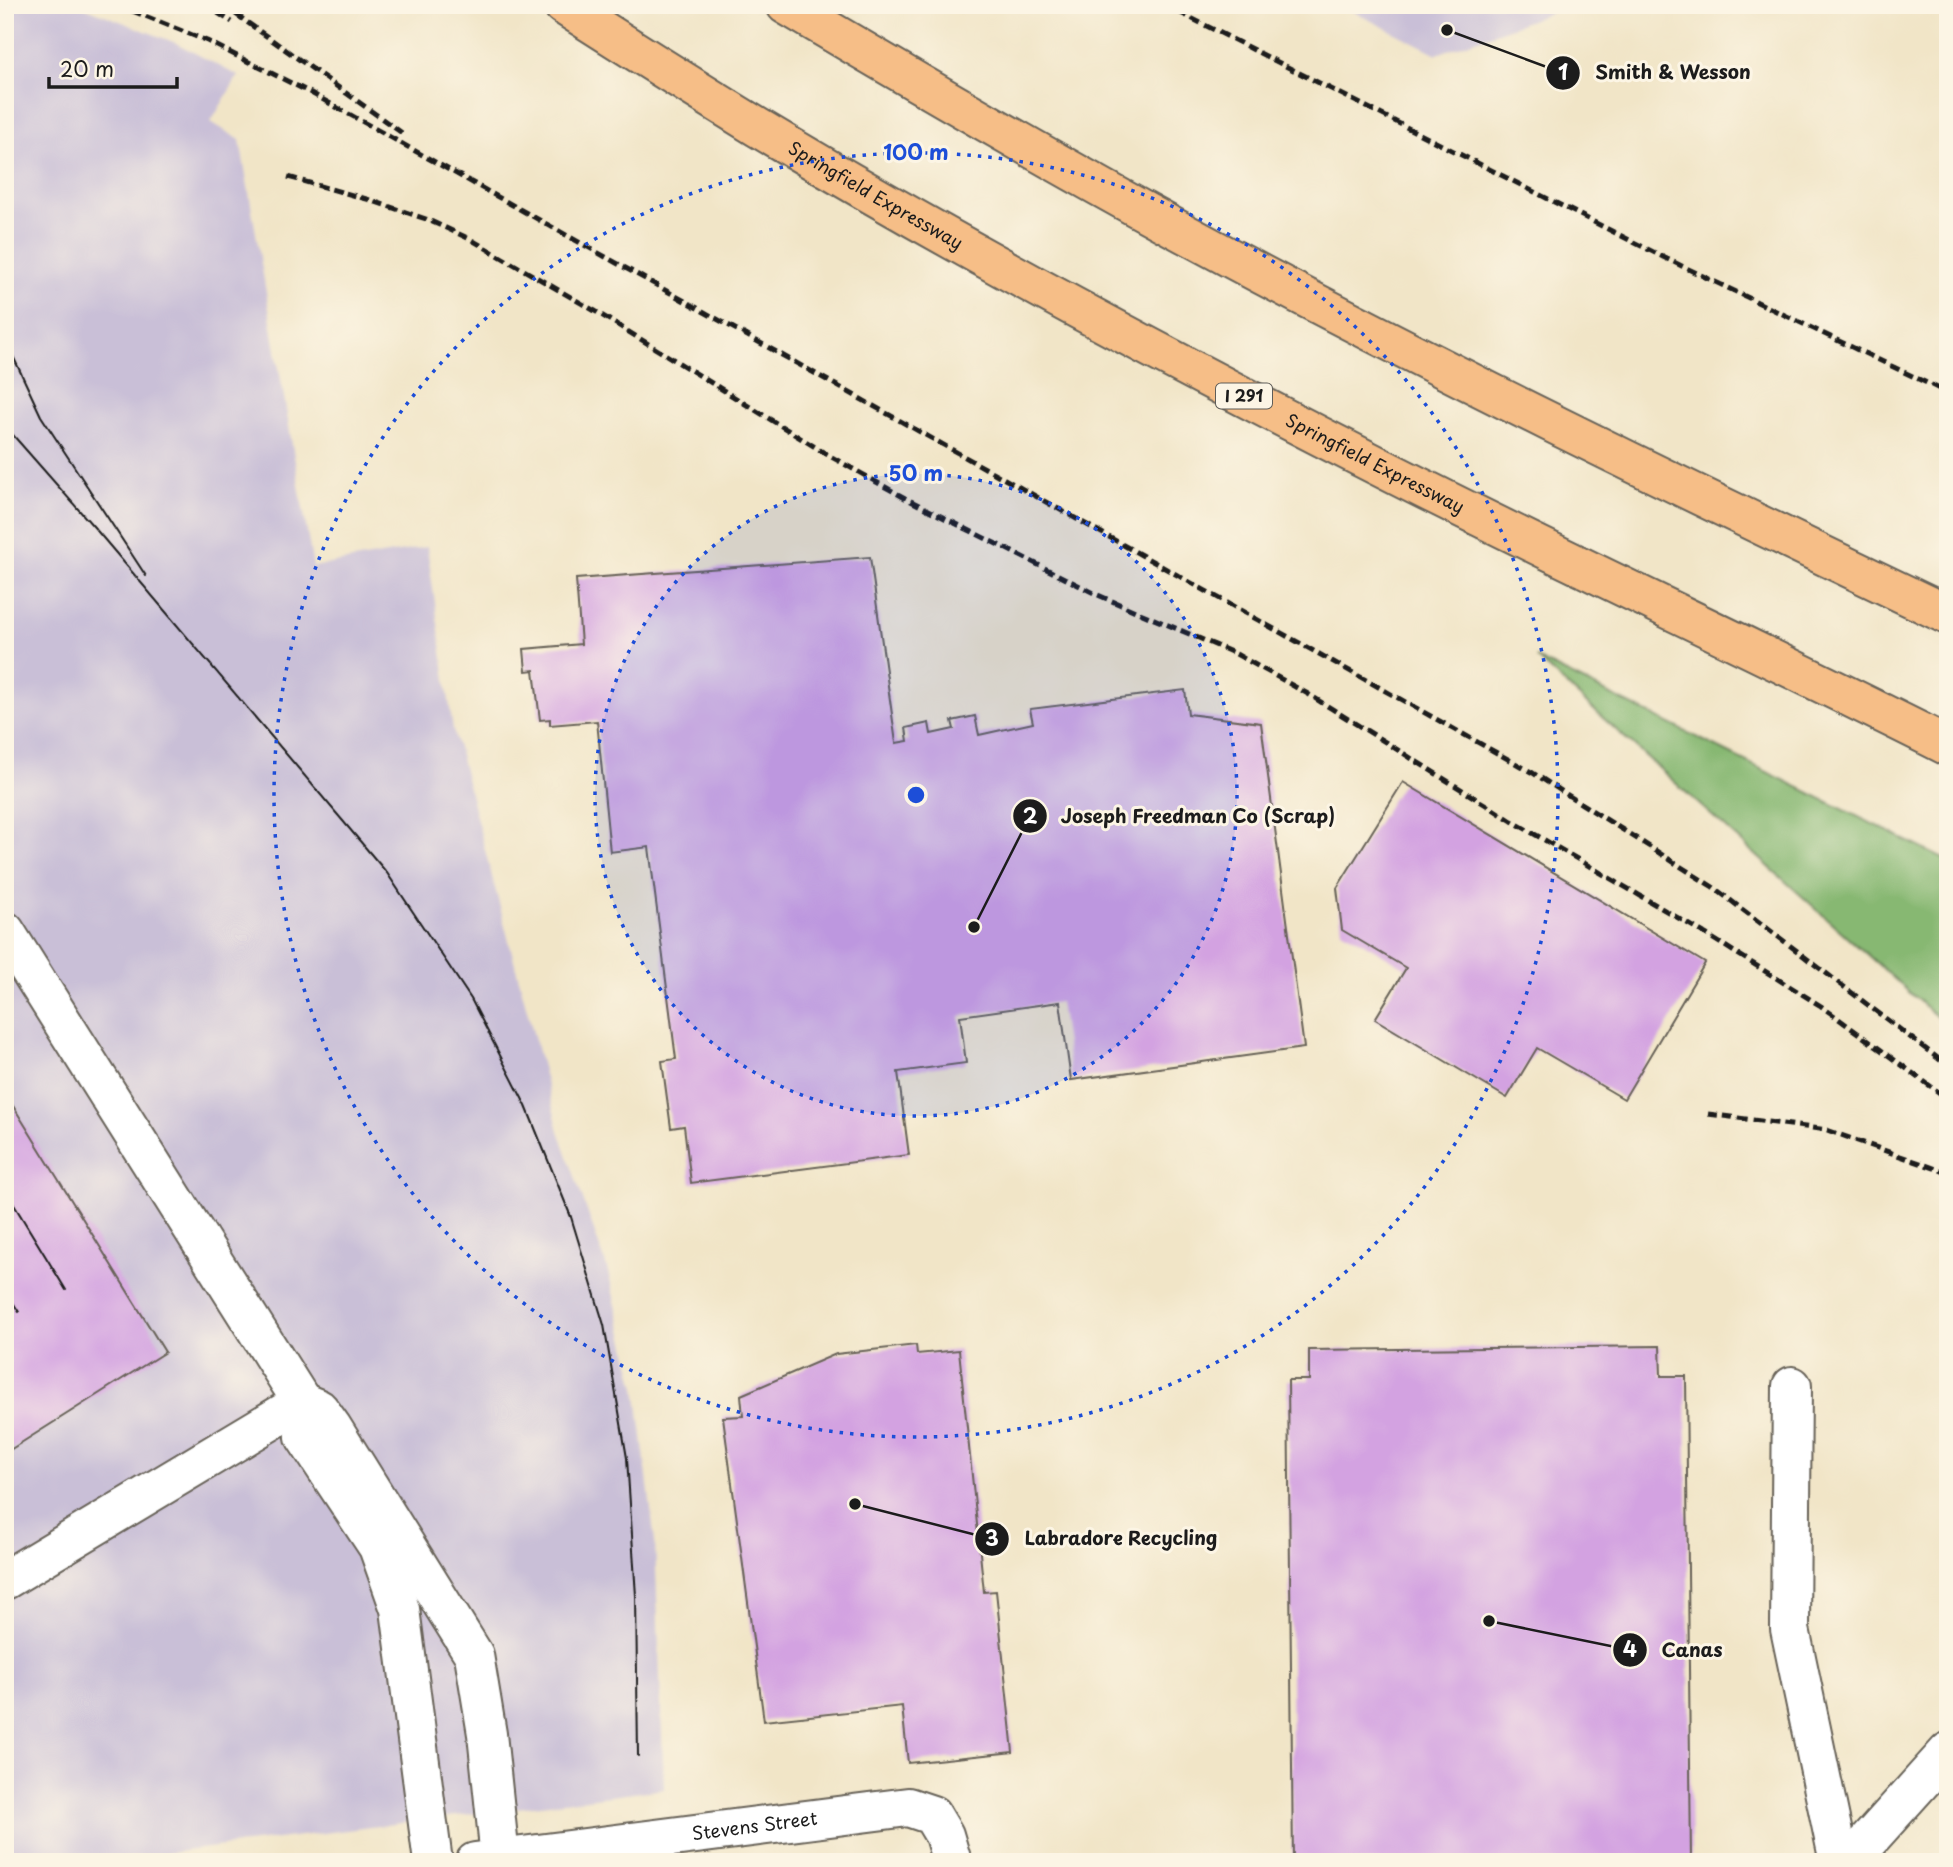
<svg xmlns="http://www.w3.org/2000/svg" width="1953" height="1867" font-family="'Playpen Sans',sans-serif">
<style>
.industrial{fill:#c9bfd7}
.forest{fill:#87b872;stroke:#526a47;stroke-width:2}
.building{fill:#d3a2e1}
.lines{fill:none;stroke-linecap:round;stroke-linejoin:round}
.minor-casing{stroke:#676258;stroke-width:42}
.highway-casing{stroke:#676258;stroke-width:42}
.minor{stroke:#fff;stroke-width:38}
.highway{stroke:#f6be87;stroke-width:38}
.tram{stroke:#1c1c1c;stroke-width:2}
.rail{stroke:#1c1c1c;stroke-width:5;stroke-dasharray:10 5;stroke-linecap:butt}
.ring{fill:none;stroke:#1d4ed8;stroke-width:3.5;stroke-dasharray:3.5 7}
.labels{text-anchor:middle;stroke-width:6;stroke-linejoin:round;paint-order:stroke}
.shield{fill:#fcf5e5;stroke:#5f5d58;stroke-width:2}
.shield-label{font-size:16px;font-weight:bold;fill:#1c1c1c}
.street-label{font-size:18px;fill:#1c1c1c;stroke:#fcf5e5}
.centre{fill:#1d4ed8;stroke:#fcf5e5;stroke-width:3.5}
.ring-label{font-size:21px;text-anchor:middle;font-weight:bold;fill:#1d4ed8;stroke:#fcf5e5;stroke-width:6;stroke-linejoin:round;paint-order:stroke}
.leader{fill:none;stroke:#1c1c1c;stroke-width:2.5}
.callout-dot{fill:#1c1c1c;stroke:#fcf5e5;stroke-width:2.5}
.mark-label{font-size:21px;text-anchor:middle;font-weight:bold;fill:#fff}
.callout-label{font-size:19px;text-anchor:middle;font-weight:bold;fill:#1c1c1c;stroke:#fcf5e5;stroke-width:6;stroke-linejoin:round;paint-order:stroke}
</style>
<rect width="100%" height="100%" fill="#fcf5e5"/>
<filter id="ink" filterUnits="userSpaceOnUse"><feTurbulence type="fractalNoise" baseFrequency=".0143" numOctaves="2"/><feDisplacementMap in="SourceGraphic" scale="14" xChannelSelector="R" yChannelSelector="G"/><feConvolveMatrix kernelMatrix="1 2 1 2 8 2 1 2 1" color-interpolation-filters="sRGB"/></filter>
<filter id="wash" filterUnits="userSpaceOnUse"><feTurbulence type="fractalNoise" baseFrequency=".00686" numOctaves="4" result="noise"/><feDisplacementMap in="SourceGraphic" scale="28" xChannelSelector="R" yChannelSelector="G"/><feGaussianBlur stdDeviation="1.57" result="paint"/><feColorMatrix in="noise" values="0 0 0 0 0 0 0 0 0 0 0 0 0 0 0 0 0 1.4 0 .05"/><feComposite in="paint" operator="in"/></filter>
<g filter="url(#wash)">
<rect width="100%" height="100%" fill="#f1e5c7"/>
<g class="industrial">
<polygon points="5,5 79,5 176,43 238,76 211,122 240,140 313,567 427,547 453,729 559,1131 607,1268 636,1387 655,1542 664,1789 100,1862 5,1862"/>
<polygon points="1340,5 1572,5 1437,54"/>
</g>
<polygon class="forest" points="1536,658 1948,861 1948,1027"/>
<g id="blocks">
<g class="building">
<polygon points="870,557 896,743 908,741 906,728 929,723 931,734 954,729 952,721 975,716 979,735 1033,723 1030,709 1185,690 1188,714 1261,723 1304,1048 1071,1080 1060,1002 960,1016 966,1063 898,1072 909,1155 691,1183 684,1126 671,1128 662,1061 676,1059 649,847 610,852 597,721 550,725 550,719 540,720 534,670 526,671 524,649 581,644 576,579"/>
<polygon points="1403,782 1705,963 1624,1099 1537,1048 1507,1098 1375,1019 1406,968 1342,930 1337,888"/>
<polygon points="5,1093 165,1352 5,1453"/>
<polygon points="916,1345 917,1354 959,1350 984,1592 996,1591 1013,1752 908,1763 902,1706 764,1721 723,1417 743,1416 741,1395 836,1354"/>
<polygon points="1660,1346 1661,1376 1686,1376 1691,1862 1293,1862 1288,1380 1309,1380 1309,1350"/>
</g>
</g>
</g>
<g filter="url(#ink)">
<use href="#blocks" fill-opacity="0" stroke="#676258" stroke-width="2"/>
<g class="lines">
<defs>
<g id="minor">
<polyline points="5,931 302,1402 305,1437 378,1547 400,1609 433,1862"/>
<polyline points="1792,1386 1790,1629 1839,1862"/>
<polyline points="302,1402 319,1409 332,1427 474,1655 487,1734 500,1858"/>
<polyline points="5,1580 302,1402"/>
<path id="s1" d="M475,1862L908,1807L932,1815L944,1835L952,1862"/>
<polyline points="1849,1862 1948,1752"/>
</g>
<g id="highway">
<path id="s2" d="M563,5C627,46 692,87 757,127C962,250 1174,362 1388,471C1573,565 1762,652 1948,746"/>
<path d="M786,5C909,78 1032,150 1158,219C1417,360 1682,488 1948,615"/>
</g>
</defs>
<use href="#minor" class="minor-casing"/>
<use href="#highway" class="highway-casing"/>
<use href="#minor" class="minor"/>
<use href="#highway" class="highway"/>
<g class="tram">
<polyline points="5,339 41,416 146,576"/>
<polyline points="5,426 93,526 387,873 471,999 526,1106 571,1217 604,1325 627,1458 636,1596 638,1756"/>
<polyline points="5,1190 66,1290"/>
<polyline points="5,1290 19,1312"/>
</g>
<g class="rail">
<polyline points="118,5 207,41 311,93 1533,773 1713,887 1948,1066"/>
<polyline points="205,5 232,22"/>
<polyline points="223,5 402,133"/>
<polyline points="1165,5 1663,257 1948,393"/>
<polyline points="288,177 370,200 426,219 470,239 595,311 828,455 905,498 1098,595 1236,654 1308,694 1512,821 1704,933 1821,1006 1948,1099"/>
<polyline points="1708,1114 1827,1130 1948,1173"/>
</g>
</g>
</g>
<circle cx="916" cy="795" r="321" fill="#1d4ed8" fill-opacity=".12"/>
<g class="ring">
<circle cx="916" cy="795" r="321"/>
<circle cx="916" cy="795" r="642"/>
</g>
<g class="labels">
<rect class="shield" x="1216" y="383.5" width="56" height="25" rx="5"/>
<g class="shield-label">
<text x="1244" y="402">I 291</text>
</g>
<g class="street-label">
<text dy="6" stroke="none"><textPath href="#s2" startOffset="366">Springfield Expressway</textPath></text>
<text dy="6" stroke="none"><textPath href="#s2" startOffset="933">Springfield Expressway</textPath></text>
<text dy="6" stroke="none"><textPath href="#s1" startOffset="282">Stevens Street</textPath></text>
</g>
</g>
<circle cx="916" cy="795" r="10" class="centre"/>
<g class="ring-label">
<text x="916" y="160">100 m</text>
<text x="916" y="481">50 m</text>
</g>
<path class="leader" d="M1447 30L1563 73M974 927L1030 816M855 1504L992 1539M1489 1621L1630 1650"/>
<g class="callout-dot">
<circle cx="1447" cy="30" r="7"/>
<circle cx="974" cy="927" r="7"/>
<circle cx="855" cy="1504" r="7"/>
<circle cx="1489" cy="1621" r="7"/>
<circle cx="1563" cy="73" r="18"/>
<circle cx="1030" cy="816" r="18"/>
<circle cx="992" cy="1539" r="18"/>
<circle cx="1630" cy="1650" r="18"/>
</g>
<g class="mark-label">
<text x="1563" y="80">1</text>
<text x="1030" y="824">2</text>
<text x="992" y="1546">3</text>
<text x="1630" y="1657">4</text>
</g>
<g class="callout-label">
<text x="1673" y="79">Smith &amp; Wesson</text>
<text x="1198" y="823">Joseph Freedman Co (Scrap)</text>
<text x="1121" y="1545">Labradore Recycling</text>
<text x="1692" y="1657">Canas</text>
</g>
<rect width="1953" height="1867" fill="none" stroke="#fcf5e5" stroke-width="28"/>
<path d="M49 77v10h128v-10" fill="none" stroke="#1c1c1c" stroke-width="3.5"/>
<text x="60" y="77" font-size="21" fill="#1c1c1c" stroke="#fcf5e5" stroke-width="5" paint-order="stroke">20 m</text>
</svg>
